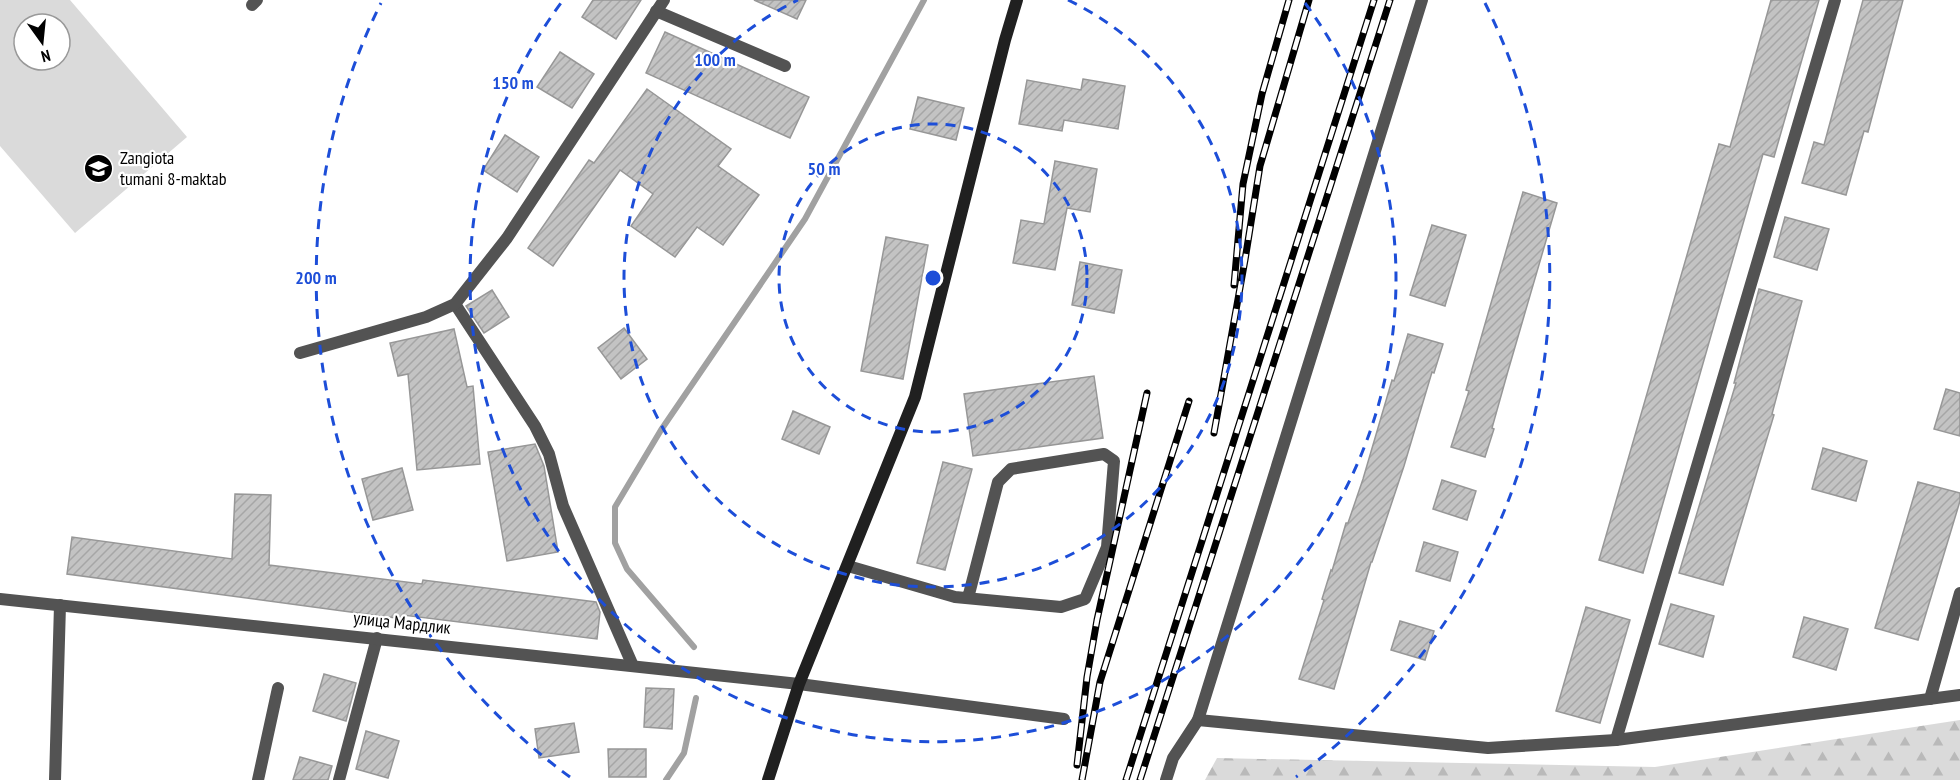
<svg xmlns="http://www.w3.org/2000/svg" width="1960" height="780" font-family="'PT Sans Narrow',sans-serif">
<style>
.grass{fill:#dadada;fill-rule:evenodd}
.forest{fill:url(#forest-firs)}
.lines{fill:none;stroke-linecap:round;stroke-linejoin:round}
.stream{stroke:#a1a1a1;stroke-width:6}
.building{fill:url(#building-hatch);stroke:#979797;stroke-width:1.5}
.service{stroke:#535353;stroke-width:12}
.minor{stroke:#535353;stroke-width:12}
.tertiary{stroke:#535353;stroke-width:12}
.secondary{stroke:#202020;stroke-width:12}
.rail-casing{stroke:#000;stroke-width:7}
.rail{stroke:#fff;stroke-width:4.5;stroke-dasharray:14;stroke-linecap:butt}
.ring{fill:none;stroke:#1d4ed8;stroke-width:3;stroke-dasharray:10 8}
.labels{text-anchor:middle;stroke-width:4.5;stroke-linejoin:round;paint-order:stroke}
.poi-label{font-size:18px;fill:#000;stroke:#fff;text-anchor:start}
.street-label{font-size:18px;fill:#000;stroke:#fff}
.centre{fill:#1d4ed8;stroke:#fff;stroke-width:3}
.ring-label{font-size:18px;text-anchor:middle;font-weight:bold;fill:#1d4ed8;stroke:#fff;stroke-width:4.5;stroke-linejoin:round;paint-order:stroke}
</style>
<defs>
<pattern id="forest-firs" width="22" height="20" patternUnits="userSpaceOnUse" patternTransform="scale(1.5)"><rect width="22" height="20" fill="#dadada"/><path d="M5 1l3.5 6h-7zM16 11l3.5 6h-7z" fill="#b9b9b9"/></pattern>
<pattern id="building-hatch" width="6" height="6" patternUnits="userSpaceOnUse" patternTransform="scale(1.5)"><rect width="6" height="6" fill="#c3c3c3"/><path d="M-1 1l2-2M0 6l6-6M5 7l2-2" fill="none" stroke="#a6a6a6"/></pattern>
</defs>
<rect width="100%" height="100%" fill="#fff"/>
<path class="grass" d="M0,0H70L187,137L75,233L0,146ZM24,24H60V60H24Z"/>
<polygon class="forest" points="1960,720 1960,780 1205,780 1217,758 1655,767"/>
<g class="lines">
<g class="stream">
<polyline points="694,647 627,569 615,543 615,507 661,430 805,219 924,0"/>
<polyline points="666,780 684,753 696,698"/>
</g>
</g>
<g class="building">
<polygon points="593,0 641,0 616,39 582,17"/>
<polygon points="754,0 806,0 797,19"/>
<polygon points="1771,0 1819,0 1774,157 1763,154 1643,573 1599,560 1719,144 1730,147"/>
<polygon points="1863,0 1903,0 1868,132 1864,131 1846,195 1802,183 1814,142 1824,145"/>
<polygon points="665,32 809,97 790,138 646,73"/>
<polygon points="560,52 594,74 572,108 537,87"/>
<polygon points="1083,79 1125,86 1118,129 1064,120 1062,131 1019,124 1027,80 1081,90"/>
<polygon points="647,89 731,149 718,166 759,195 723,245 697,227 675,257 631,226 653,194 620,170 553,266 528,248 589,160 594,163"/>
<polygon points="918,97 964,108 956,140 910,129"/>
<polygon points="505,135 539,157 517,192 483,170"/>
<polygon points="1055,161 1097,169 1090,212 1067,208 1055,270 1013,263 1021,220 1044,224"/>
<polygon points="1523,192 1557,203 1508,371 1492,428 1494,429 1485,457 1451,447 1469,391 1466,390"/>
<polygon points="1785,217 1829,229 1817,270 1774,257"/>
<polygon points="1432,225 1466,235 1445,306 1410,295"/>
<polygon points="886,237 928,245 903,379 861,371"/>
<polygon points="1080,262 1122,270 1114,313 1072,305"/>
<polygon points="1759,289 1802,301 1772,414 1774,415 1723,585 1679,573 1736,383 1734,383"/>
<polygon points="492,290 509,317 484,333 466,306"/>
<polygon points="624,328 647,359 621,379 598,348"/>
<polygon points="454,329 467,387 473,386 480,464 417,470 408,374 398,376 390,343"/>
<polygon points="1408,334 1443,344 1434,373 1432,372 1404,466 1372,562 1371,562 1334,689 1299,679 1324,600 1322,599 1331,570 1332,571 1346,523 1348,523 1363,479 1392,380 1394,381"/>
<polygon points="1094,376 1103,438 973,456 964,394"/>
<polygon points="1946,389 1960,393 1960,436 1934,429"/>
<polygon points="793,411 830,427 819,454 782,439"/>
<polygon points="535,444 544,466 558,552 507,561 488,452"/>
<polygon points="1823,448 1867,461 1856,501 1812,489"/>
<polygon points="943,462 972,469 945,570 917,563"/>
<polygon points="402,468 413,510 373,520 362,479"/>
<polygon points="1442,480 1476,491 1467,520 1433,509"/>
<polygon points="1918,482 1960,493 1960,501 1918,640 1875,628"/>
<polygon points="235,494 271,495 269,565 422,584 423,580 596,602 600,612 597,639 403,615 403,619 343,611 67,574 72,537 232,559"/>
<polygon points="1424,542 1458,552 1450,581 1416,571"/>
<polygon points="1671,604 1714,616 1703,657 1659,644"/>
<polygon points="1586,607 1630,620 1600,723 1556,711"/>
<polygon points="1804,617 1848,629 1836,670 1793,657"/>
<polygon points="1400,621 1434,631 1425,660 1391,650"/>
<polygon points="324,674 356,683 346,721 313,711"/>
<polygon points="646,688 674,689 672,729 644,727"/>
<polygon points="574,723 579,752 539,758 535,729"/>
<polygon points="366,731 399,741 388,778 356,769"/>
<polygon points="608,749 646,749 646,777 609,777"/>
<polygon points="300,757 332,766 328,780 293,780"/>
</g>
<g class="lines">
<g class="service">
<polyline points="848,566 955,597 1061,607 1085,599 1107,547 1114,461 1104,454 1011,469 998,482 968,598"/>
<polyline points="55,780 60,605"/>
<polyline points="258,780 278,688"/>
</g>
<g class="minor">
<polyline points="252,5 257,0"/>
<polyline points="656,11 785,66"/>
<polyline points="455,304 535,426 549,454 563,506 633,666"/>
<polyline points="300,353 426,317 455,304 507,238 664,0"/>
<polyline points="799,684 1064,719"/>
<polyline points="1930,699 1960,593"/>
<polyline points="1198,720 1488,748 1616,740 1960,695"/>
<polyline points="1616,740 1835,0"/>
<polyline points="339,780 377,638"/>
<polyline points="1166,780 1173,758 1198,720 1422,0"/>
</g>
<polyline class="tertiary" points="0,599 799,684"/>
<polyline class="secondary" points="768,780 799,684 915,397 1005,40 1017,0"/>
<defs>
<g id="rail">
<polyline points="1234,285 1243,184 1262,94 1289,0"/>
<polyline points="1214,433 1245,260 1260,166 1309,0"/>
<polyline points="1077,765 1087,677 1097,620 1147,393"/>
<polyline points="1082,780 1100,682 1189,401"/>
<polyline points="1126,780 1374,0"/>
<polyline points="1140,780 1390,0"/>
</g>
</defs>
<use href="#rail" class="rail-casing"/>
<use href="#rail" class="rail"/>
</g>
<g class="ring">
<circle cx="933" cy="278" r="154"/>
<path d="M1068 0A309 309 0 1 1 798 0"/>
<path d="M1305 3A463 463 0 1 1 561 3"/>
<path d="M570 777A617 617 0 0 1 381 3M1485 3A617 617 0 0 1 1296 777"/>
</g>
<defs>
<symbol id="school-disc" viewBox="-11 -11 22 22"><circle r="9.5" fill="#000" stroke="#fff"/><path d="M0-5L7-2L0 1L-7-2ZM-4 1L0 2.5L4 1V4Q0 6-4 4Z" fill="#fff"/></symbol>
</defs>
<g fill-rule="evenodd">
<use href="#school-disc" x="82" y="152" width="33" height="33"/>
</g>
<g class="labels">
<g class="poi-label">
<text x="120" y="164">Zangiota<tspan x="120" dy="21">tumani 8-maktab</tspan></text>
</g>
<g class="street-label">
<text transform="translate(402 623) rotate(6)" y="6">улица Мардлик</text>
</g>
</g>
<circle cx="933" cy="278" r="9" class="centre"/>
<g class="ring-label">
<text x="715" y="66">100 m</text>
<text x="513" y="89">150 m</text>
<text x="824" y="175">50 m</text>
<text x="316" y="284">200 m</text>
</g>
<g transform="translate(42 42) rotate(165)"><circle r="28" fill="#ffffff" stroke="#999999" stroke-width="1.5"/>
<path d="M0-4.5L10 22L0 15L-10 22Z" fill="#000000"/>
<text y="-9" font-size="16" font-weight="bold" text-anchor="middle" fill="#000000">N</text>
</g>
</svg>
